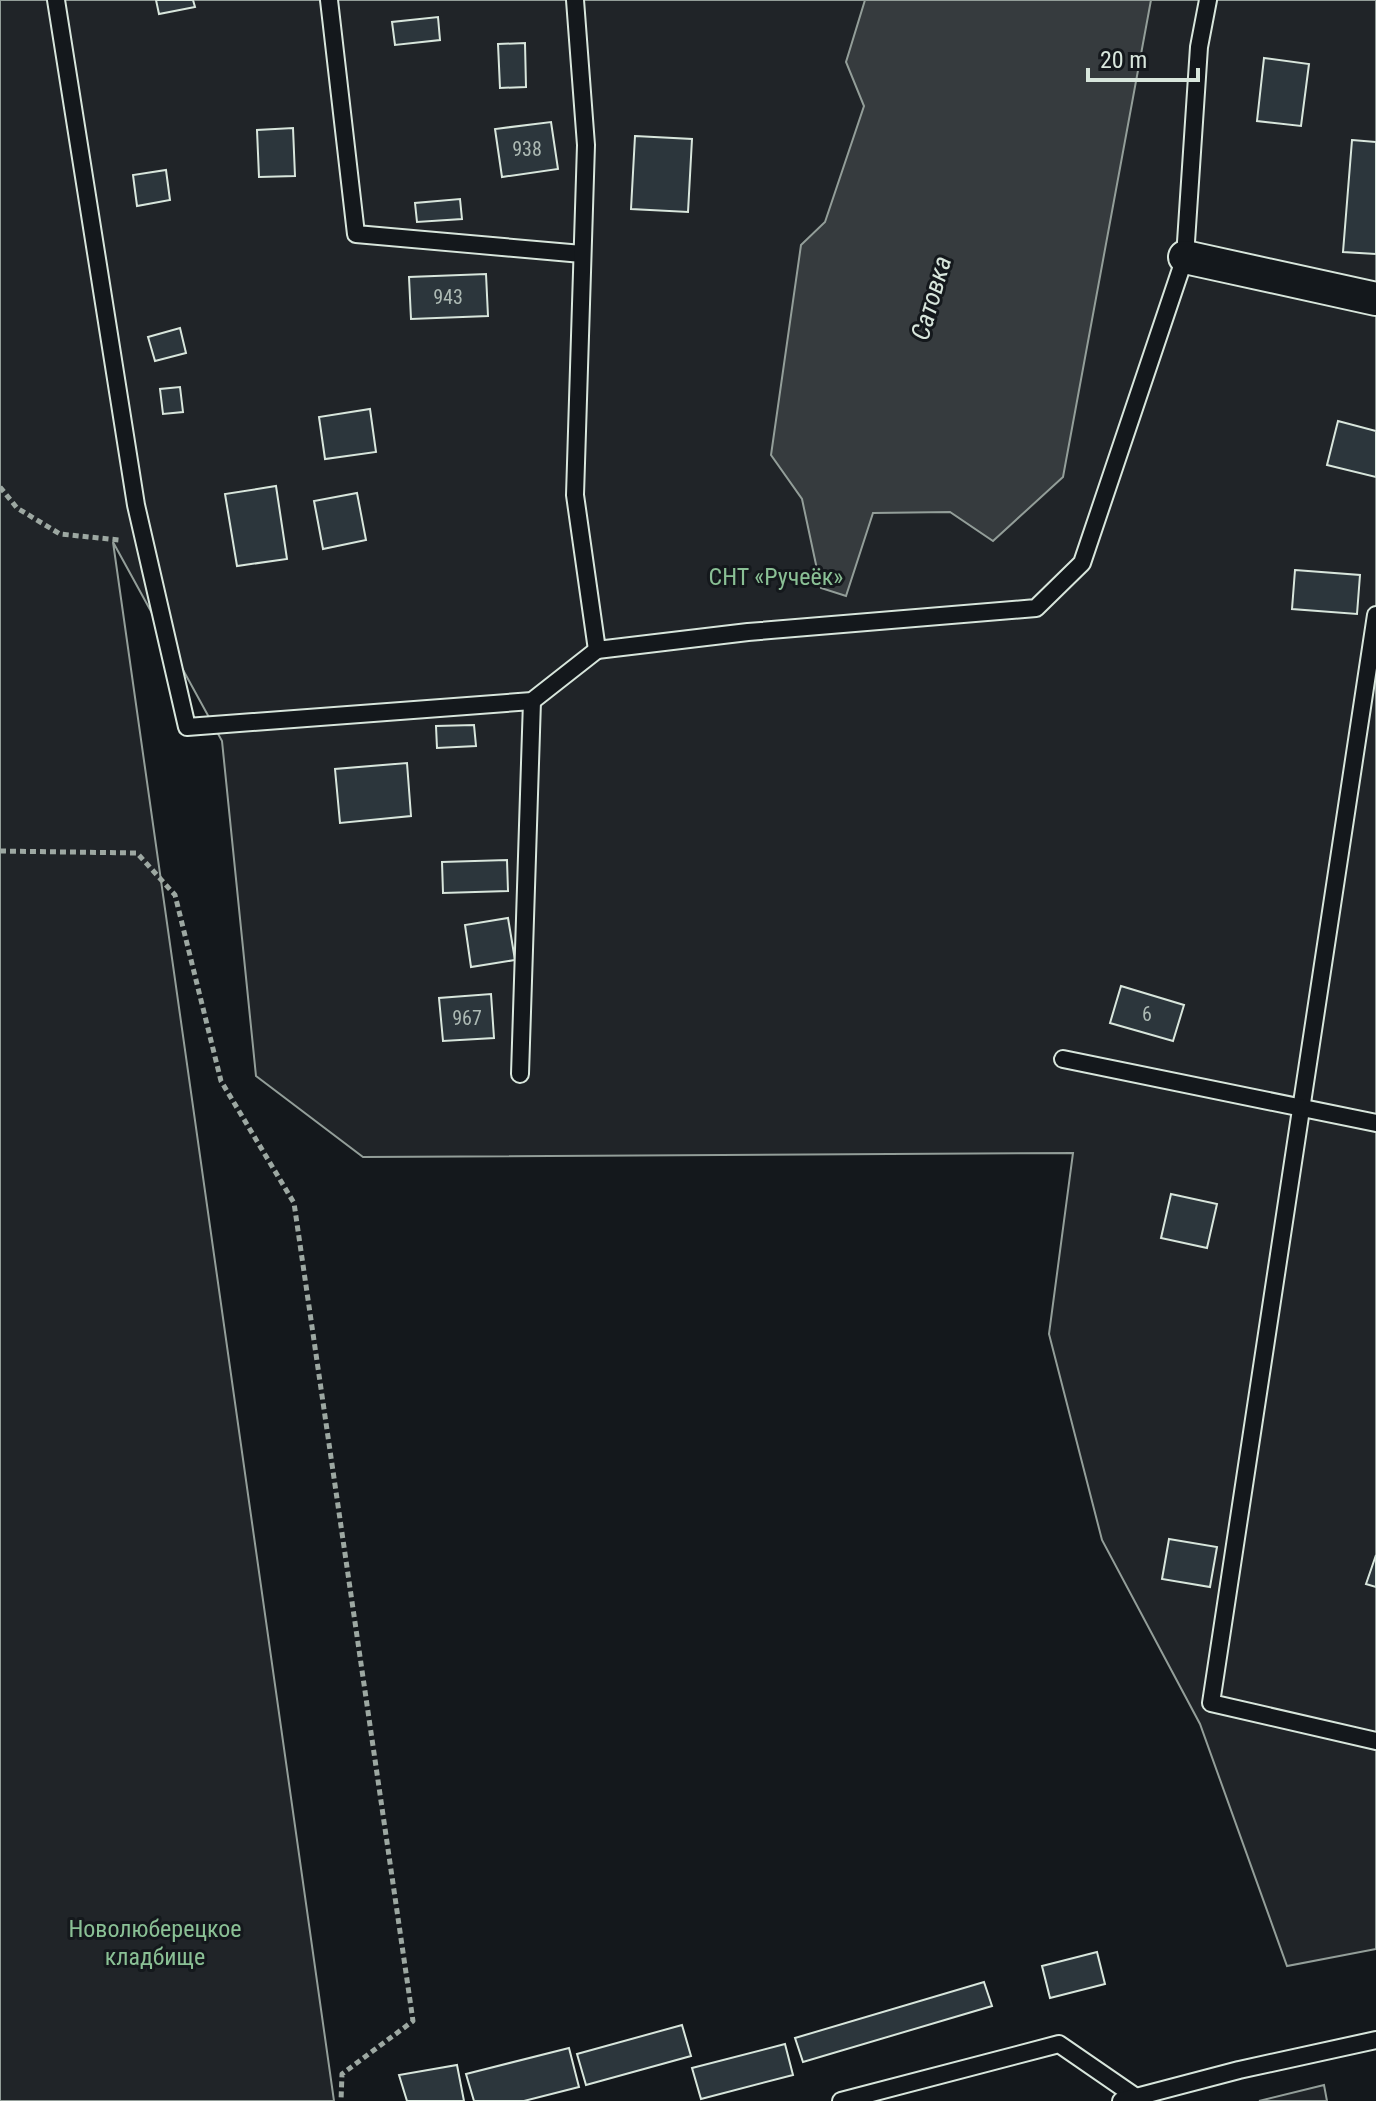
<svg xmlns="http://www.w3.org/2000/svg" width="1376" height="2101" font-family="'Roboto Condensed',sans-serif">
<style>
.green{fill:#202428;stroke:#939e99;stroke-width:2}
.water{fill:#363b3e;stroke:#939e99;stroke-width:2}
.building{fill:#2c363c;stroke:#d8e6dc;stroke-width:2}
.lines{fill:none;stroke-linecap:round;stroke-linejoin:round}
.lane-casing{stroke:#d8e6dc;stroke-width:20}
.street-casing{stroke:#d8e6dc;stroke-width:36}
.path{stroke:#9da8a2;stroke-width:5;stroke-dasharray:6 4;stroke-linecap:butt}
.lane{stroke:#14181c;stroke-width:16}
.street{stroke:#14181c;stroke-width:32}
.labels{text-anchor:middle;stroke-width:6;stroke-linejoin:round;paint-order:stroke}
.number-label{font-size:20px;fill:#adbab4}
.park-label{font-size:24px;fill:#8ac095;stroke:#14181c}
.water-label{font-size:26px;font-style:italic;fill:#d8e6dc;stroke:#14181c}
</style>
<rect width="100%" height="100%" fill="#14181c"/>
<g class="green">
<polygon points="0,0 1376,0 1376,1949 1287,1966 1200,1724 1102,1540 1049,1334 1073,1153 363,1157 256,1076 222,741 113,542 334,2101 0,2101"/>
<polygon points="1324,2085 1327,2101 1259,2101"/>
</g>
<polygon class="water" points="865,0 1151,0 1063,477 993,541 950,512 873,513 846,596 821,588 802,499 771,455 801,245 825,222 864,106 846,62"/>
<g class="building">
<polygon points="156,0 193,0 195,7 159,14"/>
<polygon points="438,17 440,40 395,45 392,22"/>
<polygon points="525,43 526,87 500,88 498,44"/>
<polygon points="1264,58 1309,64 1301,126 1257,121"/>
<polygon points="551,122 558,169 502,177 495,129"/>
<polygon points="293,128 295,176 259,177 257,130"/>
<polygon points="635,136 692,139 688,212 631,209"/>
<polygon points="1352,140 1376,142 1376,254 1343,252"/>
<polygon points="166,170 170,200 137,206 133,175"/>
<polygon points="460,199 462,219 417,222 415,203"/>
<polygon points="486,274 488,316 411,319 409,277"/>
<polygon points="180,328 186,353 155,361 148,337"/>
<polygon points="180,387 183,412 163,414 160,389"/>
<polygon points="370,409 376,452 325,459 319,417"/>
<polygon points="1338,421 1376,431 1376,477 1327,465"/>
<polygon points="276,486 287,559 237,566 225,494"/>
<polygon points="357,493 366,540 323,549 314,501"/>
<polygon points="1295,570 1360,575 1357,614 1292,609"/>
<polygon points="474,725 476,746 437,748 436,726"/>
<polygon points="407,763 411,816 340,823 335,769"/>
<polygon points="507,860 508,891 443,893 442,862"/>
<polygon points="508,918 515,960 471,967 465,925"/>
<polygon points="1121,986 1184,1005 1173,1041 1110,1023"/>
<polygon points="491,994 494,1038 443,1041 439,998"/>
<polygon points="1171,1194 1217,1204 1207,1248 1161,1238"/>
<polygon points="1169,1539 1217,1547 1210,1587 1162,1579"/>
<polygon points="1376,1555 1376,1587 1366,1584"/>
<polygon points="1097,1952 1105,1984 1050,1998 1042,1966"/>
<polygon points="984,1982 992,2006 803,2062 795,2038"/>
<polygon points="682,2025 691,2056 586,2085 577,2054"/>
<polygon points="785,2044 793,2075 701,2099 692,2068"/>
<polygon points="569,2048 579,2087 524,2101 474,2101 466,2074"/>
<polygon points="457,2065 464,2101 407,2101 399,2075"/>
</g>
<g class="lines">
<defs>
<g id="lane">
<polyline points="56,0 136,505 187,727 532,701 597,650"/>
<polyline points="329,0 356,234 582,254"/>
<polyline points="575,0 586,145 575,495 597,650 748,632 1036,608 1082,563 1185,257 1199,47 1208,0"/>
<polyline points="1376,615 1211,1703 1376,1741"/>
<polyline points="1063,1059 1376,1123"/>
<polyline points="520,1074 532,701"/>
<polyline points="841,2101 1059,2044 1136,2097"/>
<polyline points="1121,2101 1239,2070 1376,2040"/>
</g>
<polyline id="street" points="1185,257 1376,299"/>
</defs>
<use href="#lane" class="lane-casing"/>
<use href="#street" class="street-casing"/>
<g class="path">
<polyline points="0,487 17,508 60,534 119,540"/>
<polyline points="0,851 137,853 175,895 221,1081 294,1203 413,2021 342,2074 341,2101"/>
</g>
<use href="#lane" class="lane"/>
<use href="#street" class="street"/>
</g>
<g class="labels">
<g class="number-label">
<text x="527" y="156">938</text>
<text x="448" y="304">943</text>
<text x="1147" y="1021">6</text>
<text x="467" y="1025">967</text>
</g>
<g class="park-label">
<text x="776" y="585">СНТ «Ручеёк»</text>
<text x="155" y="1937">Новолюберецкое<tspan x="155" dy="28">кладбище</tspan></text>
</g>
<g class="water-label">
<text transform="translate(931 298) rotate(-74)" y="9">Сатовка</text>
</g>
</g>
<path d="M1088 68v12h110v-12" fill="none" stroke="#d8e6dc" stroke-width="4"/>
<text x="1100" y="68" font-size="24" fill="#d8e6dc" stroke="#14181c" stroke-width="6" paint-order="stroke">20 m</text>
</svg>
